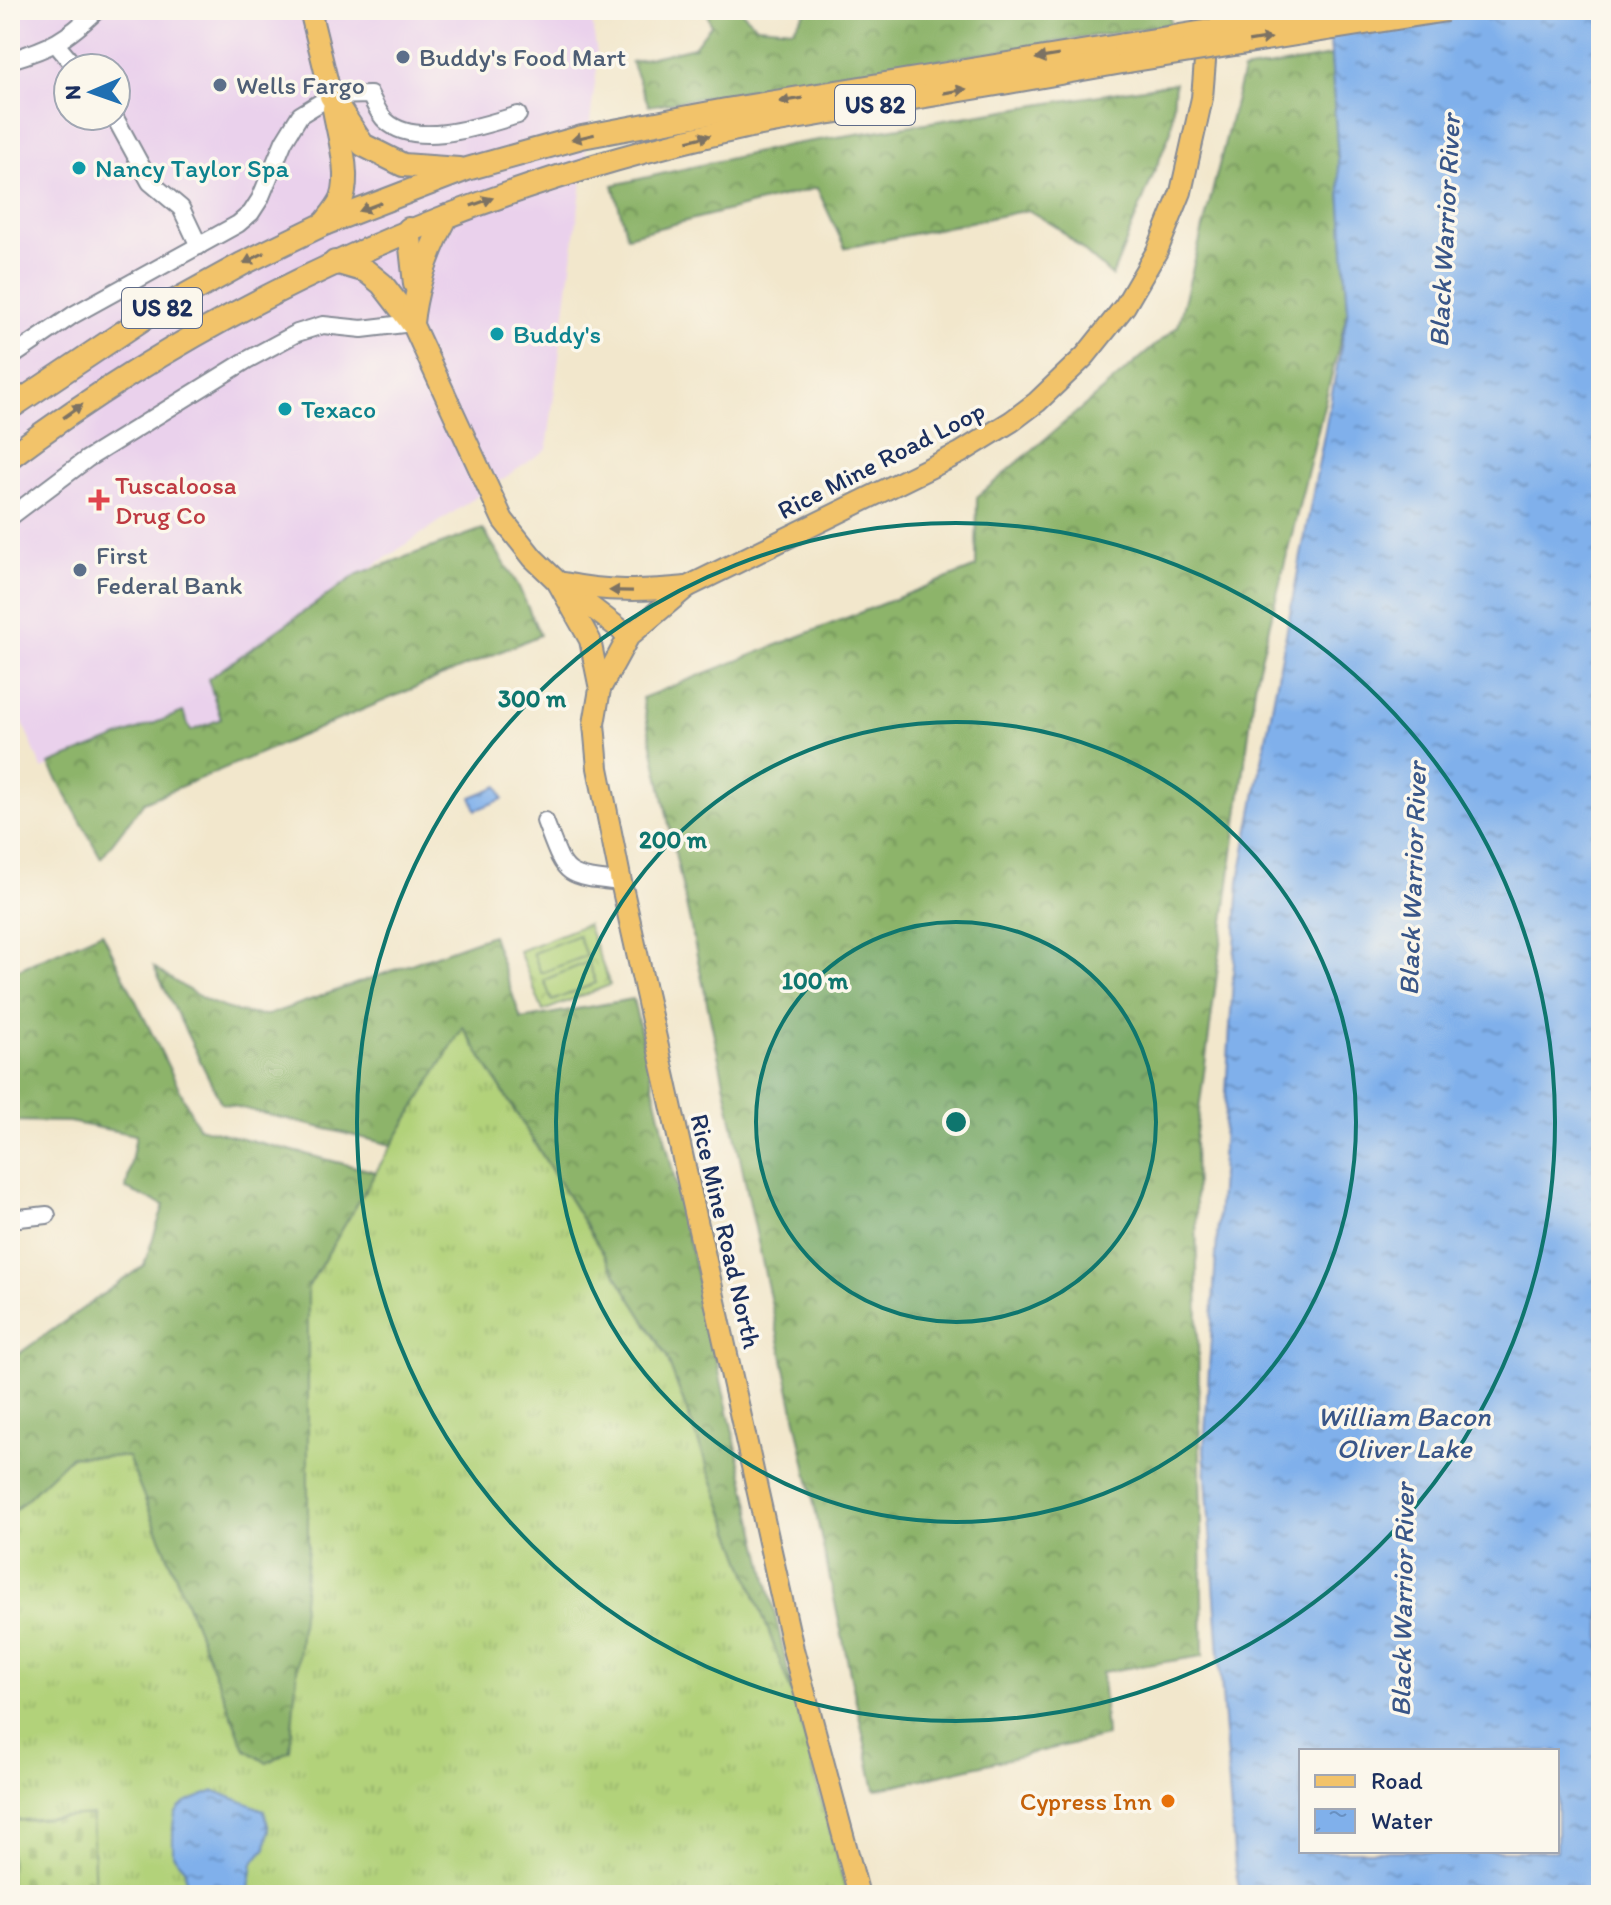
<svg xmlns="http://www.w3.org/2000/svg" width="1611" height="1905" font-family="Itim,sans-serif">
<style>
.built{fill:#ead1ec;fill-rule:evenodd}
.grass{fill:url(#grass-tufts);stroke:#66806c;stroke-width:2}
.forest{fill:url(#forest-crowns);stroke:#547264;stroke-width:2}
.cemetery{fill:url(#cemetery-stones);stroke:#66806c;stroke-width:2}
.park{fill:url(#park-crowns);stroke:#66806c;stroke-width:2}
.pitch{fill:#b2d27a;stroke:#66806c;stroke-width:2}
.water{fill:url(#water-ripples);stroke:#4e70a4;stroke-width:2;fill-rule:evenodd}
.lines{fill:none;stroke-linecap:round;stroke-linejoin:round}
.minor-casing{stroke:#868b95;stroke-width:20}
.major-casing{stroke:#868b95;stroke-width:24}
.highway-casing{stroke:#868b95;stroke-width:26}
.minor{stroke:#fff;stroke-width:16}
.major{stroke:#f2c36a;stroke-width:20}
.highway{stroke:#f2c36a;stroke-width:22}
.highway-bridge-casing{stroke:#868b95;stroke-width:26;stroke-linecap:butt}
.highway-bridge{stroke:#f2c36a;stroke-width:22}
.oneway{fill:#7c7263}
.ring{fill:none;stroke:#0f766e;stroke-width:4}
.service-dot{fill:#5c6f8a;stroke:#fbf7ec;stroke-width:3}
.culture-dot{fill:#0f9aa8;stroke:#fbf7ec;stroke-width:3}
.health-dot{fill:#e0444e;stroke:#fbf7ec;stroke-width:3}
.food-dot{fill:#e8710a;stroke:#fbf7ec;stroke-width:3}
.labels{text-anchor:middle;stroke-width:7;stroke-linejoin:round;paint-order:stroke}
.shield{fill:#fbf7ec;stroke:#5e6b89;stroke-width:2}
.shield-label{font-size:24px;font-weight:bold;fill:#1b2f5e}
.service-label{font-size:26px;fill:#4e5e75;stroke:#fbf7ec;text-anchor:start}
.culture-label{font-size:26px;fill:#0d838f;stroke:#fbf7ec;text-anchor:start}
.street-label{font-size:26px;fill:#1b2f5e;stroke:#fbf7ec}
.health-label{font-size:26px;fill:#be3a42;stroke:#fbf7ec;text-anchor:start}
.food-label{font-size:26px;fill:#c56008;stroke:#fbf7ec;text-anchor:end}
.water-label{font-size:28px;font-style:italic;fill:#395688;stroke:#fbf7ec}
.centre{fill:#0f766e;stroke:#fbf7ec;stroke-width:4}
.ring-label{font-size:24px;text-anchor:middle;font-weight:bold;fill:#0f766e;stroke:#fbf7ec;stroke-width:7;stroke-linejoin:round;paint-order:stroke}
</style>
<defs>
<pattern id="grass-tufts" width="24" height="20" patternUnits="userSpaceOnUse" patternTransform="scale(2)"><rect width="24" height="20" fill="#b2d27a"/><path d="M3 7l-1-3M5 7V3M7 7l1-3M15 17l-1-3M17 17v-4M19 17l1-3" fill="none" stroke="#98b56c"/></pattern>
<pattern id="forest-crowns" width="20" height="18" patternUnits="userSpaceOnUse" patternTransform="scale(2)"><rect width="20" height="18" fill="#8db46a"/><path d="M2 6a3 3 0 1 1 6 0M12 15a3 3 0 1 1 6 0" fill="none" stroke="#72935a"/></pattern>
<pattern id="cemetery-stones" width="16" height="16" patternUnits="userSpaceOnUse" patternTransform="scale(2)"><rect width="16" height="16" fill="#b2d27a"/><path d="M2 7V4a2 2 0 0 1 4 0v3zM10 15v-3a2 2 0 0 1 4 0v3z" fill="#98b56c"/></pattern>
<pattern id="park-crowns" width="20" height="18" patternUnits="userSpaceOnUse" patternTransform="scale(2)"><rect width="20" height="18" fill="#b2d27a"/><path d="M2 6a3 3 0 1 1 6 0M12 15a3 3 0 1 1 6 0" fill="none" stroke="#98b56c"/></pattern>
<pattern id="water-ripples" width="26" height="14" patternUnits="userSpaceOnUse" patternTransform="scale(2)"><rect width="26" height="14" fill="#80b0eb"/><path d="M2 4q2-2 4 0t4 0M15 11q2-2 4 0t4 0" fill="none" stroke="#6890c2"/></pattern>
</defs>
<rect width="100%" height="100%" fill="#fbf7ec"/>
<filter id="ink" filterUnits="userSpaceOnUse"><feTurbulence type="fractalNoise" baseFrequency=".0125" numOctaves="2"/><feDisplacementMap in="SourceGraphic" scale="16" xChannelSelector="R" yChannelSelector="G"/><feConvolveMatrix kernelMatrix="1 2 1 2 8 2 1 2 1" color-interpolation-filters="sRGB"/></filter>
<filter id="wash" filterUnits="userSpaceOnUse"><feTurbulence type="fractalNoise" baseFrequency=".006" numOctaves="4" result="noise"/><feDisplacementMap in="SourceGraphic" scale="32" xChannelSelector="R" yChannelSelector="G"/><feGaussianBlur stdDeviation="1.8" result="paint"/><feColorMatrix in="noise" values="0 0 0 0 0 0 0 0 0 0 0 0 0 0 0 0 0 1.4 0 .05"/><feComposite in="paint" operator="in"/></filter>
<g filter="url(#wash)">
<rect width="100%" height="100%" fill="#f2e7cc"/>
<path class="built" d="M10,10H590L598,60L547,449L208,678L222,719L190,732L183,713L42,769L10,692ZM68,68H116V116H68Z"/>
<polygon class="grass" points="462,1026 666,1355 796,1705 847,1895 10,1895 10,1515 71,1456 128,1457 245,1749 308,1546 308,1287"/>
<g class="forest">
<polygon points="706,10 740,10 757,26 793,29 807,10 1168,10 1171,24 649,106 631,62 694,47 711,25"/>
<polygon points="1331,56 1348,309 1256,679 1195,1141 1203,1656 1102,1672 1106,1736 875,1790 642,698 976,567 977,497 1178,326 1243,71"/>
<polygon points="1175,83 1171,131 1112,276 1058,228 1028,210 845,248 817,188 627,236 613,185 788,145"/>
<polygon points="483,529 518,585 540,635 144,802 101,858 49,764 183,712 191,731 221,719 208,679 358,574"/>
<polygon points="102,932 198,1127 376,1172 308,1287 308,1546 290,1750 267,1763 245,1749 128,1457 71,1456 10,1515 10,1360 144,1265 164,1205 126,1189 136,1135 69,1122 10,1121 10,973"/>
<path d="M492,935L521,1019L633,999L796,1705L666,1355L463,1027L392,1145L221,1103L154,967C192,993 220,1015 268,1015Z"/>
</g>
<polygon class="cemetery" points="92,1815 95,1895 10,1895 10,1821"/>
<polygon class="park" points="587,924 610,985 543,1011 519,951"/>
<g class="pitch">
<polygon points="578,935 586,956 541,973 533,953"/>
<polygon points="588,962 596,983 552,1001 544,980"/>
</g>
<g class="water">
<path d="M1328,10H1601V1895H1241L1235,1868L1204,1450L1239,881L1348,309ZM1301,1751H1557V1851H1301Z"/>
<polygon points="498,786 503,799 476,810 471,797"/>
<path d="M215,1791L264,1810L269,1829L266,1848L253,1863L249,1889L256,1895H182L186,1886L185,1868L173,1855C173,1807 169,1808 215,1791Z"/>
</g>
</g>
<g filter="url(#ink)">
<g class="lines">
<defs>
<g id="minor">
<polyline points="56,44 76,68"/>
<path d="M10,60C51,48 66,40 97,10"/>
<polyline points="114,116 150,182 181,208 199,246"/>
<path d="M10,358L73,315L238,224L251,213L260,199L284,141L300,115L331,96L370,95C374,103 379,115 386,121C416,149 484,125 518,115"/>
<polyline points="10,517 87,459 247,360 297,333 323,325 362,329 412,323"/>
<path d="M545,821C566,876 562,876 621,882"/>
<polyline points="10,1219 47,1215"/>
</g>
<g id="major">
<polyline points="310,10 331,96"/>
<polyline points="412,323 503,520 533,558 557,581 629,636"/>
<polyline points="557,581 590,640 600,689 594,724 598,768 621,882 793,1649 859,1895"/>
<path d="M564,583C606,592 644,591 687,587"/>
<polyline points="600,689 629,636 687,587 960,453 1012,421 1037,402 1085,356 1125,306 1157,251 1181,192 1202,98 1205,61 1204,10"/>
</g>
<g id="highway">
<polyline points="331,96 363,145 403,165 459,169"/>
<path d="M324,224C330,216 338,207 342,198C351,174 338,133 334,109"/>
<polyline points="409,229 415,284"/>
<polyline points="335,262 366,271 382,284 412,323"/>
<path d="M412,323C416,284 429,250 447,216"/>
<polyline points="10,408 146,317 242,264 324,224 467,169 582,137 726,110 1124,45"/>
<path d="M10,457C227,294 477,186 741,128C784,119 829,113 872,105C957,91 1043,76 1128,61"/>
</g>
</defs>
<use href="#minor" class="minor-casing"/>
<use href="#major" class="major-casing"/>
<use href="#highway" class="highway-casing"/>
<use href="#minor" class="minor"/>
<use href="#major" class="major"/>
<use href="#highway" class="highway"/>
<defs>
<g id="highway-bridge">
<polyline points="1124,45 1340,10"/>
<polyline points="1128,61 1446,10"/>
</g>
</defs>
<use href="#highway-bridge" class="highway-bridge-casing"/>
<use href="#highway-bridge" class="highway-bridge"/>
</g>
<defs><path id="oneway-solid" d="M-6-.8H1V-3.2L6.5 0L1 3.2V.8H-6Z" transform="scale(2)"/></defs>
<g class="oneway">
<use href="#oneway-solid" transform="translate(1260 40) rotate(-9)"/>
<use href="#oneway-solid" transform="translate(1047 57) rotate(171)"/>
<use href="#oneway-solid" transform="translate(955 91) rotate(-10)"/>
<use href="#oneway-solid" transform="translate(791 100) rotate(171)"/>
<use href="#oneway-solid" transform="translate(583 137) rotate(167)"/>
<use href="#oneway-solid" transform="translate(699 138) rotate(-14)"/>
<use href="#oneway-solid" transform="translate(482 202) rotate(-20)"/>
<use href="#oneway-solid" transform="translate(370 207) rotate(159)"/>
<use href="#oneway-solid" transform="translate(254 258) rotate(153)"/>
<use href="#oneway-solid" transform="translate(73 411) rotate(-35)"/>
<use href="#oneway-solid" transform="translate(621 591) rotate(-179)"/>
</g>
</g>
<circle cx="956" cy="1122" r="200" fill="#0f766e" fill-opacity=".12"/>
<g class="ring">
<circle cx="956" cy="1122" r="200"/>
<circle cx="956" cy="1122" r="400"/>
<circle cx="956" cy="1122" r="599"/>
</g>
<g class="service-dot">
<circle cx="403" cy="57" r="8"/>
<circle cx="220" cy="85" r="8"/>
<circle cx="80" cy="570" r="8"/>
</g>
<g class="culture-dot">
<circle cx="79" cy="168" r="8"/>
<circle cx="497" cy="334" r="8"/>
<circle cx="285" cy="409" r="8"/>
</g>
<path class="health-dot" d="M95 488h8v8h8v8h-8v8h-8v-8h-8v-8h8z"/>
<circle class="food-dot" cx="1168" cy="1801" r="8"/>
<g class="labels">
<g class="shield">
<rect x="835" y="85" width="80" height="40" rx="6"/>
<rect x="122" y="288" width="80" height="40" rx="6"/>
</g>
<g class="shield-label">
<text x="875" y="113">US 82</text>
<text x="162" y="316">US 82</text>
</g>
<g class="service-label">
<text x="419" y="66">Buddy's Food Mart</text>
<text x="236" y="94">Wells Fargo</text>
<text x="96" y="564">First<tspan x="96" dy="30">Federal Bank</tspan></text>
</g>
<g class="culture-label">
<text x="95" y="177">Nancy Taylor Spa</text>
<text x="513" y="343">Buddy's</text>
<text x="301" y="418">Texaco</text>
</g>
<g class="street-label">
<text transform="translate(881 460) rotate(-27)" y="9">Rice Mine Road Loop</text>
<text transform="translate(726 1231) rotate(77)" y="9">Rice Mine Road North</text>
</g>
<g class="health-label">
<text x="115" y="494">Tuscaloosa<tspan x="115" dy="30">Drug Co</tspan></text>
</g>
<g class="food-label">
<text x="1152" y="1810">Cypress Inn</text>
</g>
<g class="water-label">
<text transform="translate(1444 231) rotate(-87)" y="10">Black Warrior River</text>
<text transform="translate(1412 879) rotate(-88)" y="10">Black Warrior River</text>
<text x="1404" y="1426">William Bacon<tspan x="1404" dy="32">Oliver Lake</tspan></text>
<text transform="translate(1402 1600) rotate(-89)" y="10">Black Warrior River</text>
</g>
</g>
<circle cx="956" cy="1122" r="12" class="centre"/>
<g class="ring-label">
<text x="532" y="707">300 m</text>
<text x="673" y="848">200 m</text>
<text x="815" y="989">100 m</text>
</g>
<rect width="1611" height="1905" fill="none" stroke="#fbf7ec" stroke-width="40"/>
<rect x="1299" y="1749" width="260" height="104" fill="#fbf7ec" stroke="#a1a7b3" stroke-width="2"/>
<rect x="1315" y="1775" width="40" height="12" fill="#f2c36a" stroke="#a1a7b3" stroke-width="2"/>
<text x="1371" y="1789" font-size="24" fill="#1b2f5e">Road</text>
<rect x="1315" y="1809" width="40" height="24" fill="url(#water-ripples)" stroke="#a1a7b3" stroke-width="2"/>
<text x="1371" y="1829" font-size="24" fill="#1b2f5e">Water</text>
<g transform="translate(92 92) rotate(268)"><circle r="38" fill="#fbf7ec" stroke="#a1a7b3" stroke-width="2"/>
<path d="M0-6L14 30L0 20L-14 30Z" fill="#1f6fb2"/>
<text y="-12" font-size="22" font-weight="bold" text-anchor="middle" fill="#1b2f5e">N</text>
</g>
</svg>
